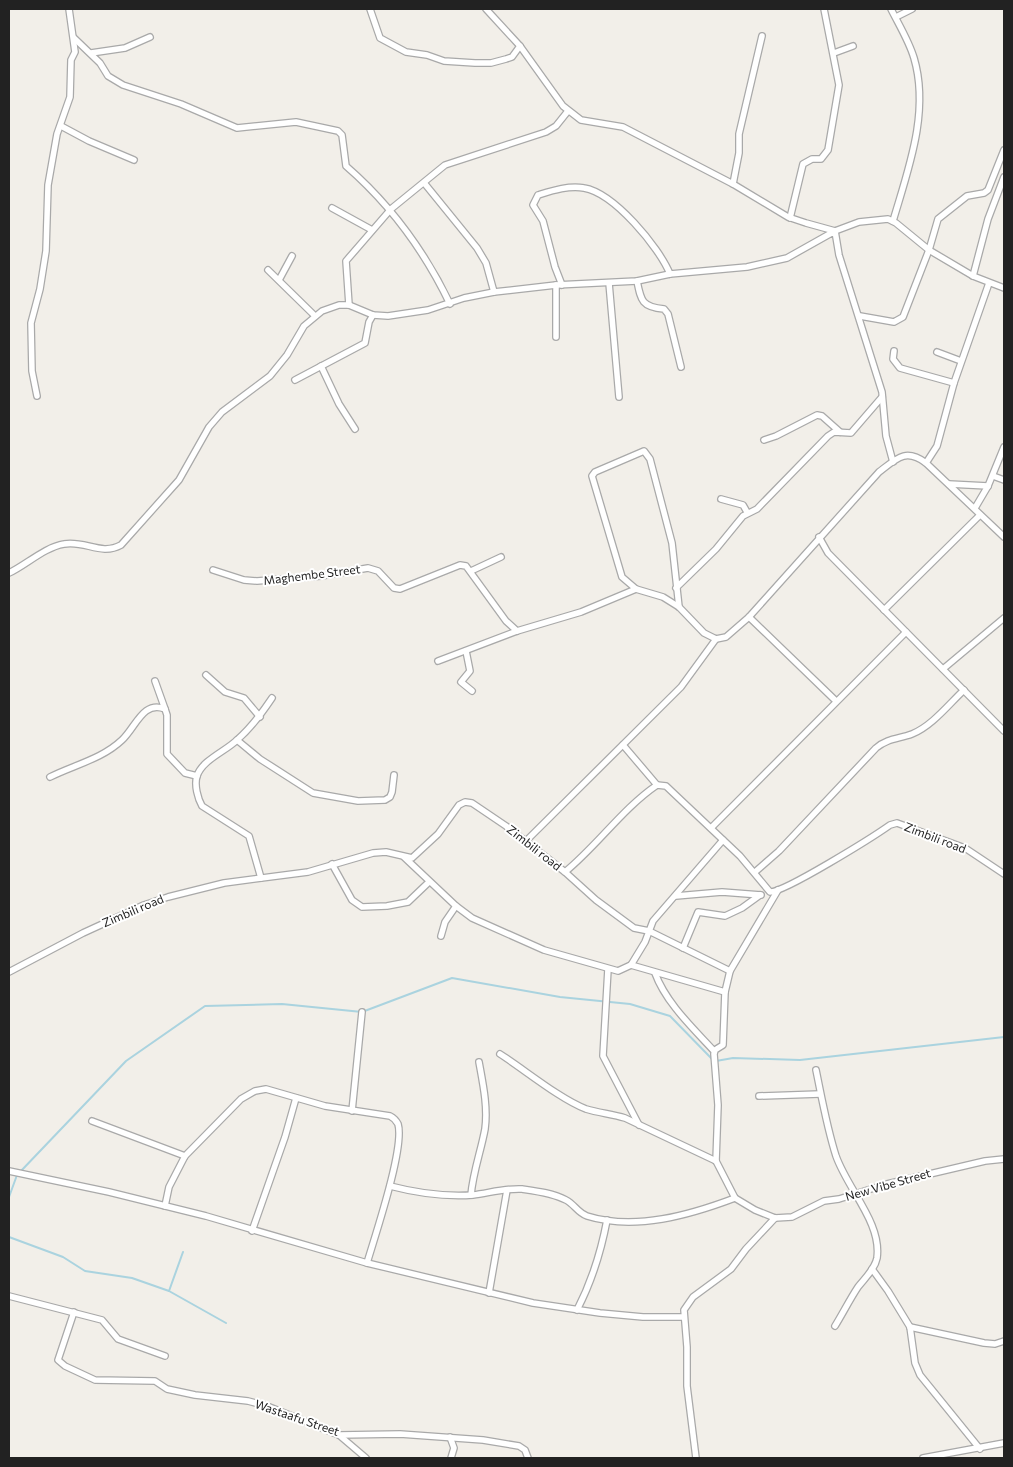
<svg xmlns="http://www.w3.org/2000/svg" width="1013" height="1467" font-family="Commissioner,sans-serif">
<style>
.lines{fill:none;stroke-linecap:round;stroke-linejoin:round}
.stream{stroke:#aad3df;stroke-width:2}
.street-casing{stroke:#a9a9a9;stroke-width:8}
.street{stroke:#fff;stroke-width:5.5}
.labels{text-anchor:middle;stroke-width:4;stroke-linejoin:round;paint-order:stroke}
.street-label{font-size:12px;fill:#222;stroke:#fff}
</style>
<rect width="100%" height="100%" fill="#f2efe9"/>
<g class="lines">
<g class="stream">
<polyline points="716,1061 733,1058 800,1060 1004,1037"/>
<polyline points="20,1172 126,1061 205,1006 282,1004 362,1012 452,978 560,997 630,1004 670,1016 712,1059"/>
<polyline points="9,1197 17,1175"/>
<polyline points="9,1237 63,1257 85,1271 132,1278 169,1291 226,1323"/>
<polyline points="169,1291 183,1252"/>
</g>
<defs>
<g id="street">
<polyline points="370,9 380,38 406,52 427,55 444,61 475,63 491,63 506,59 512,57 520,46"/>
<polyline points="486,9 520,46 563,106 581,120 623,127 733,184 788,217 806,223 835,231 859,222 888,219 896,223 929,250 973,276 1004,288"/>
<path d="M891,9C899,25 909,41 914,58C930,112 908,170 893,221"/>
<polyline points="896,17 912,9"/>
<path d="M74,38L100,63L108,76L123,85L181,104L237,128L296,122L338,131L342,135L346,166C391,205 424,250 450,304"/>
<polyline points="91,53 125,48 150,37"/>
<polyline points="834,53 853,46"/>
<polyline points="61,126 89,141 134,160"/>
<polyline points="425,184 477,248 486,263 494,292"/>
<polyline points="733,184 739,153 739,134 762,36"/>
<polyline points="332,208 372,230"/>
<polyline points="790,218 803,164 812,159 821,159 828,150 839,85 824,9"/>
<polyline points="268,270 315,316"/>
<polyline points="973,276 988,219 1004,177"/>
<polyline points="279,280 292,256"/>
<path d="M637,281C641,301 642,307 664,309L668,314L681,367"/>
<polyline points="609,283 619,397"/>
<polyline points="556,285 556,337"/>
<path d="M562,285L555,267L543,221L533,205L538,195C551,191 569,185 584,188C614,193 659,247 670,274"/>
<polyline points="349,305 346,261 391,209 445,165 546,132 556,126 568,111"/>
<polyline points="860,316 894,322 903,317 929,250 938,219 967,196 984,193 988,190 1004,150"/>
<polyline points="894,351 893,359 900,368 954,383"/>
<polyline points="937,352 961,361"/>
<polyline points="321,366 339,404 355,429"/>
<polyline points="295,380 365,343 369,322 373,315"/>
<polyline points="37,396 32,371 31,323 40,289 46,251 48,185 57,134 70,97 71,60 75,52 69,9"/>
<polyline points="764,440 776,436 817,415 822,416 840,432"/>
<polyline points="926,463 937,446 954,383 989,283"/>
<polyline points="993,476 1004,480"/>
<polyline points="949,484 988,486"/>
<polyline points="721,499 743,505 747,512"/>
<polyline points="975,508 988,486 1004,447"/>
<polyline points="819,537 828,553 1004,731"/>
<polyline points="213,570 244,580 257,581 321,576 368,568 378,571 394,588 400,589 460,565 466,566 506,621 517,631"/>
<polyline points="471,571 501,557"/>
<path d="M9,573C26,565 45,547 64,544C85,540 101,556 121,545L179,480L209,427L222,412L270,376L287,355L304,326L322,311L339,305H349L373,315L388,316L428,310L464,298L494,292L556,285L637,281L670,274L747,267L787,258L835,231L839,255L882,392L886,436L893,462"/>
<polyline points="676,588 716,549 743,516 757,509 828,436 834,432 851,433 882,397"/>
<polyline points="636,589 622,577 592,476 595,472 644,451 650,459 672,543 679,607"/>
<polyline points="884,610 980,515"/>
<polyline points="749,617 836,701"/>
<polyline points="466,651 470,671 461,682 472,691"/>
<path d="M438,661L517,631L581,612L636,589L663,597L679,607L704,633L716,639L726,637L749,617L879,472C897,458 906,448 926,463L1004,537"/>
<polyline points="943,669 1004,618"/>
<polyline points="206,675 225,692 244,698 260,717"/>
<polyline points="155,681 165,709"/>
<polyline points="237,740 260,759 313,793 358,801 385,800 390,797 392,792 394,775"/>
<polyline points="623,745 657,785"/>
<path d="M50,777C74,765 102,759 122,740C136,727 143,700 165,709L167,715V754L185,773L197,776"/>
<polyline points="711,828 906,632"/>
<polyline points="526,841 681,687 716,639"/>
<polyline points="404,857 456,906 472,918 544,950 618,971 631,965 645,942 653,921 723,840"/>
<polyline points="332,864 352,900 362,907 387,906 408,902 429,882"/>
<polyline points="565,872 596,900 634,928 649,931 730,971"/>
<path d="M755,872L779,851L876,748C888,738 899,739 912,734C932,726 949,704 964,690"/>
<path d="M261,878L249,836L202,806C198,799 194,785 197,776C202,760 226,751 237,740C251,728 262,713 272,698"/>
<polyline points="676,896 722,892 761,895"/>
<polyline points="441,936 445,922 456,906"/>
<polyline points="683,948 698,912 725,916 742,908 760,895"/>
<polyline points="631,965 725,992"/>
<polyline points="608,969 603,1056 639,1125"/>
<path d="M9,972L83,933L144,905L168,897L224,883L308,872L373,853L386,852L412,858L438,834L459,805L465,802L472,803L506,826L565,872C598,845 622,809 657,785L666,786L740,856L770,892C785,892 873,837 890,825L897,823L965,848L1004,874"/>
<path d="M655,973C666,1003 693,1028 714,1051"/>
<path d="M500,1054C525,1070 560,1099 586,1109C599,1113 612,1114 625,1118L716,1161L735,1198L755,1210L775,1218L792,1217L824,1201L839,1199L887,1184L985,1161L1004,1159"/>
<path d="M816,1070C822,1099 827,1128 836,1156C848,1190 882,1223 877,1258C875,1269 865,1278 858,1287C850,1299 843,1313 835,1326"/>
<polyline points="759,1096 820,1094"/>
<polyline points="352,1111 362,1012"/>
<polyline points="92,1121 185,1156"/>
<polyline points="716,1161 718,1105 714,1054 715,1050 723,1045 725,992 730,971 778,890"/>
<polyline points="9,1171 109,1192 206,1216 367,1263 533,1303 600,1313 643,1317 684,1317"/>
<path d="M390,1186C417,1193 445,1197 473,1195C489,1193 506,1188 522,1189C536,1191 553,1193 566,1200C574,1204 578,1213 587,1216C635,1231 690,1215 735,1198"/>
<path d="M471,1195C473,1172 481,1151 485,1129C488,1107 483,1084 479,1062"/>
<path d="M165,1206L169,1187L185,1156L241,1099L255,1091L266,1089L325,1106L390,1116C394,1118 396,1120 398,1124C405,1147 375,1236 367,1263"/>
<polyline points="252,1231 285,1137 296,1098"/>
<polyline points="872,1269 888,1291 910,1327 915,1363 920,1375 980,1449"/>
<polyline points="489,1293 507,1190"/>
<polyline points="9,1296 102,1320 118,1339 165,1356"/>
<path d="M577,1310C592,1281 601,1252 607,1220"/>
<polyline points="74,1312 58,1360 65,1366 95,1380 155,1381 167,1389 195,1395 248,1401 267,1406 339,1435 400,1434 483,1440 519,1446 525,1450 528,1458"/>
<polyline points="910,1327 984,1343 995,1344 1004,1341"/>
<polyline points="339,1435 366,1458"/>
<polyline points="450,1437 454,1448 451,1458"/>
<polyline points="696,1458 687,1386 687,1347 684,1310 693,1297 731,1269 746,1249 775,1218"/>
<polyline points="923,1458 1004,1443"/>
</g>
</defs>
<use href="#street" class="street-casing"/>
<use href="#street" class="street"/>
</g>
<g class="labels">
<g class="street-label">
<text transform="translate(312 575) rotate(-7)" y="4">Maghembe Street</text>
<text transform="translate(935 838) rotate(21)" y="4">Zimbili road</text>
<text transform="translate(534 848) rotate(38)" y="4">Zimbili road</text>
<text transform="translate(133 911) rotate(-23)" y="4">Zimbili road</text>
<text transform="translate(888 1185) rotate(-16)" y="4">New Vibe Street</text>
<text transform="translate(297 1418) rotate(19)" y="4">Wastaafu Street</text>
</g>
</g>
<rect width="1013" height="1467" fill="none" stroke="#222222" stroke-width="20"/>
</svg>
